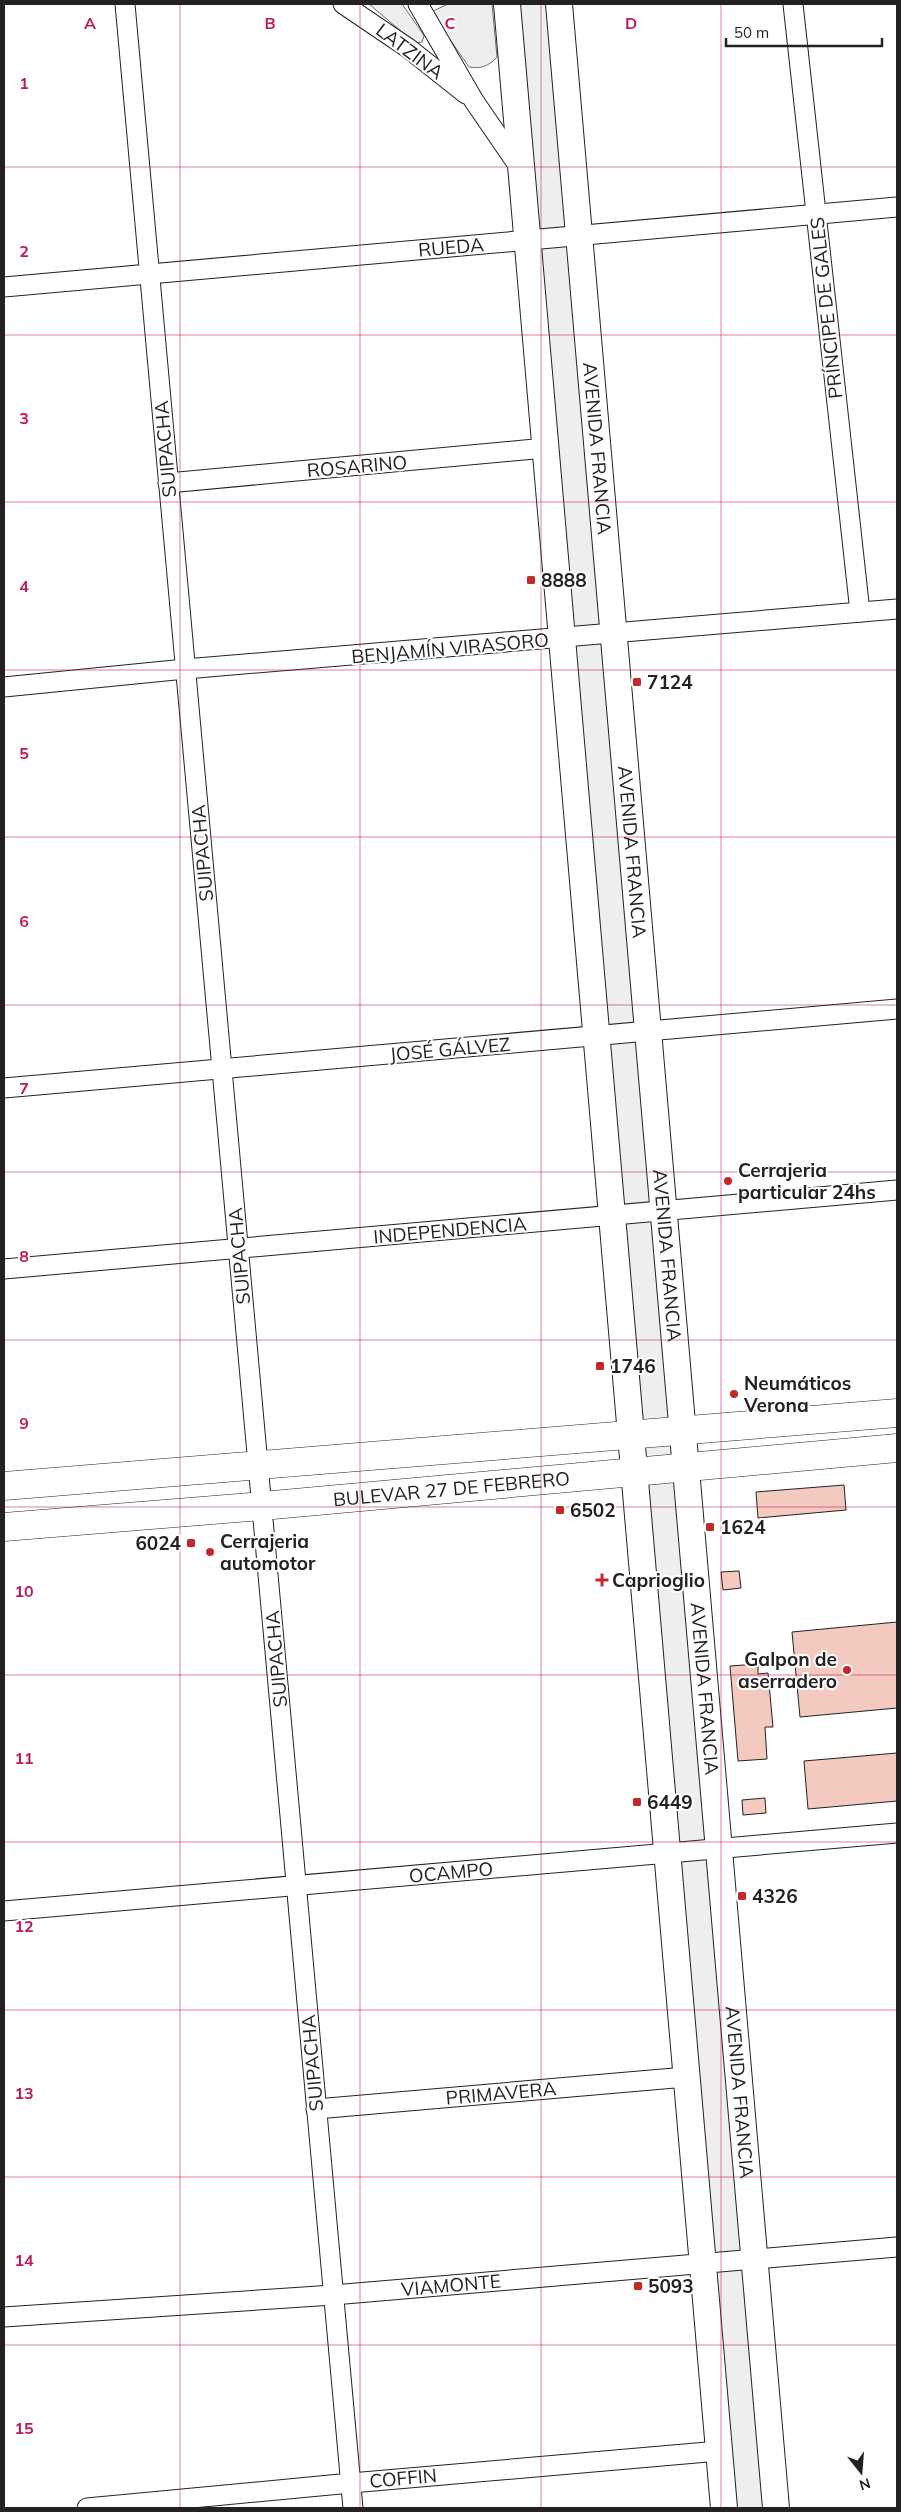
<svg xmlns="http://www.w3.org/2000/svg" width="901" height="2512" font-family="Mulish,sans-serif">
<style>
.green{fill:#eee;stroke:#6f6f6f}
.building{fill:#f3c9c0;stroke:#222}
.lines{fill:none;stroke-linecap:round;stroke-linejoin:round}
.street-casing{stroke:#222;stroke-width:21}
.secondary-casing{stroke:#222;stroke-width:28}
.primary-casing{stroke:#222;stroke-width:29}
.street{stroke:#fff;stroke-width:19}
.secondary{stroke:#fff;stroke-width:26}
.primary{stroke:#fff;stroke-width:28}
.grid{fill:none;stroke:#c2185b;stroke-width:1;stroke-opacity:0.55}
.poi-dot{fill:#c62828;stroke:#fff;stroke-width:2}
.labels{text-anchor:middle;stroke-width:4;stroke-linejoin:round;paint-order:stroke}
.street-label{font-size:19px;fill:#222;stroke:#fff}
.poi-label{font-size:19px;font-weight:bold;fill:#222;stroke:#fff;text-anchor:start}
.grid-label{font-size:16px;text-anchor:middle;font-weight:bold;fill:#c2185b;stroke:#fff;stroke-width:4;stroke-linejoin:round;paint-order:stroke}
</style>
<rect width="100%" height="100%" fill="#fff"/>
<g class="green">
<polygon points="369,4 402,4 421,31 424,36 422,42 415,43"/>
<path d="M448,4H492L497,57C489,66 481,69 469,67L431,12Z"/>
<polygon points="507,4 559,4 776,2508 724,2508"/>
</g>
<g class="building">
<polygon points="844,1485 846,1510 758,1518 756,1492"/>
<polygon points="739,1571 741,1588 723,1590 721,1572"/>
<polygon points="897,1622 897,1708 800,1717 792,1632"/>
<polygon points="758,1664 758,1674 768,1673 773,1727 765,1727 767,1759 738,1761 730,1666"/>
<polygon points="897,1753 897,1801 808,1809 804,1761"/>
<polygon points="765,1798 766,1813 743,1815 742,1800"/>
</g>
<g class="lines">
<defs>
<g id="street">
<polyline points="125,4 353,2508"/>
<polyline points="343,4 408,48 466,94"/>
<polyline points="418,4 474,101 520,168"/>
<polyline points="793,4 860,612"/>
<polyline points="4,287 897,207"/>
<polyline points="168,483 545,448"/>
<polyline points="4,687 185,669 897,609"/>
<polyline points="4,1088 897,1009"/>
<polyline points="4,1269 897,1190"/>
<polyline points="4,1911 897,1833"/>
<polyline points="316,2109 686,2077"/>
<polyline points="4,2317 333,2295 897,2247"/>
<polyline points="87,2508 351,2483 719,2451"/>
</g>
<g id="secondary">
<polyline points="507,4 724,2508"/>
<path id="s1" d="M559,4L776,2508"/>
</g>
<g id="primary">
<polyline points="4,1486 897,1413"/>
<path id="s2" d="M4,1527L262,1506L897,1448"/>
</g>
</defs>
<use href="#street" class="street-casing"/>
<use href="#secondary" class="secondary-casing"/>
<use href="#primary" class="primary-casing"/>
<use href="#street" class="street"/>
<use href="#secondary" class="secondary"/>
<use href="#primary" class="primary"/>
</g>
<path class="grid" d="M180,4V2508M360,4V2508M541,4V2508M721,4V2508M4,167H897M4,335H897M4,502H897M4,670H897M4,837H897M4,1005H897M4,1172H897M4,1340H897M4,1507H897M4,1675H897M4,1842H897M4,2010H897M4,2177H897M4,2345H897"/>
<g class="poi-dot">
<rect x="526" y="575" width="10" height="10" rx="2.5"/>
<rect x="632" y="677" width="10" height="10" rx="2.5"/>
<circle cx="728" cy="1181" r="5"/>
<rect x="595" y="1361" width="10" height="10" rx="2.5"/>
<circle cx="734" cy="1394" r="5"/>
<rect x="555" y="1505" width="10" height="10" rx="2.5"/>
<rect x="705" y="1522" width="10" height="10" rx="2.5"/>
<rect x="186" y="1538" width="10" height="10" rx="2.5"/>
<circle cx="210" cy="1552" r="5"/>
<path d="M599.5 1572.5h5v5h5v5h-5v5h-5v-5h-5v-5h5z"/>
<circle cx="847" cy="1670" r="5"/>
<rect x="632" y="1797" width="10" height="10" rx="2.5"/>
<rect x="737" y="1891" width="10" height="10" rx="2.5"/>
<rect x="633" y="2281" width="10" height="10" rx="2.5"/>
</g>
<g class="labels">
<g class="street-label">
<text transform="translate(410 51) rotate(37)" y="7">LATZINA</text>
<text transform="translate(451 247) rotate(-5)" y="7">RUEDA</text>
<text transform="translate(826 308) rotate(-96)" y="7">PRÍNCIPE DE GALES</text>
<text transform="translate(165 449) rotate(-95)" y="7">SUIPACHA</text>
<text dy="7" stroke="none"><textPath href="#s1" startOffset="446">AVENIDA FRANCIA</textPath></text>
<text transform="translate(357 466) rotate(-5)" y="7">ROSARINO</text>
<text transform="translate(450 648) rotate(-5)" y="7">BENJAMÍN VIRASORO</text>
<text transform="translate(202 853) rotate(-95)" y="7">SUIPACHA</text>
<text dy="7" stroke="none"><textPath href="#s1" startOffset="851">AVENIDA FRANCIA</textPath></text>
<text transform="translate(450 1049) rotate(-5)" y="7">JOSÉ GÁLVEZ</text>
<text transform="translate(450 1230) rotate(-5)" y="7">INDEPENDENCIA</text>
<text transform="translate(239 1256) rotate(-95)" y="7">SUIPACHA</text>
<text dy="7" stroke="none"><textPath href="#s1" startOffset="1256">AVENIDA FRANCIA</textPath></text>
<text dy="7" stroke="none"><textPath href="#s2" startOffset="449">BULEVAR 27 DE FEBRERO</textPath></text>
<text transform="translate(276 1659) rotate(-95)" y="7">SUIPACHA</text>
<text dy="7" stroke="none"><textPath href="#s1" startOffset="1691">AVENIDA FRANCIA</textPath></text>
<text transform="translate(451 1872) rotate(-5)" y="7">OCAMPO</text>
<text transform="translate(312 2063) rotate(-95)" y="7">SUIPACHA</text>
<text transform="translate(501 2093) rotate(-5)" y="7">PRIMAVERA</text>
<text dy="7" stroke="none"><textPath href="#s1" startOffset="2096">AVENIDA FRANCIA</textPath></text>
<text transform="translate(451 2285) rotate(-5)" y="7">VIAMONTE</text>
<text transform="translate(403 2478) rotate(-5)" y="7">COFFIN</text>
</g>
<g class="poi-label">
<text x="541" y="587">8888</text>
<text x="647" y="689">7124</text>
<text x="738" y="1177">Cerrajeria<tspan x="738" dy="22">particular 24hs</tspan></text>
<text x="610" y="1373">1746</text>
<text x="744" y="1390">Neumáticos<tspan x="744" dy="22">Verona</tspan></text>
<text x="570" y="1517">6502</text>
<text x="720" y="1534">1624</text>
<text x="220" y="1548">Cerrajeria<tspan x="220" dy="22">automotor</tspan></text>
<text x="181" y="1550" text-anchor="end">6024</text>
<text x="612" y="1587">Caprioglio</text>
<text x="837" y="1666" text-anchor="end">Galpon de<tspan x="837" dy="22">aserradero</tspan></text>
<text x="647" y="1809">6449</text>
<text x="752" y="1903">4326</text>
<text x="648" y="2293">5093</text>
</g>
</g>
<g class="grid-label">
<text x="90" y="29">A</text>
<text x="270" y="29">B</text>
<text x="450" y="29">C</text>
<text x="631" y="29">D</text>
<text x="24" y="89">1</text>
<text x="24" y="257">2</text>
<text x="24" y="424">3</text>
<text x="24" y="592">4</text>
<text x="24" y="759">5</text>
<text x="24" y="927">6</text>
<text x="24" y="1094">7</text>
<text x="24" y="1262">8</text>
<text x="24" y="1429">9</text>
<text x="24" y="1597">10</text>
<text x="24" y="1764">11</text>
<text x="24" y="1932">12</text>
<text x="24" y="2099">13</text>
<text x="24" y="2266">14</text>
<text x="24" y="2434">15</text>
</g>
<rect width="901" height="2512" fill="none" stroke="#222222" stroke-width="10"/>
<g transform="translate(861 2472) rotate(163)" stroke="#ffffff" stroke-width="4" paint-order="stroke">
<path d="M0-4L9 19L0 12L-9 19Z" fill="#222222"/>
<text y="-8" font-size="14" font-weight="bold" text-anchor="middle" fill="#222222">N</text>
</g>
<path d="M726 38v8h156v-8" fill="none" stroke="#222222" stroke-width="2.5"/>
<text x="734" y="38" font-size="15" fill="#222222" stroke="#ffffff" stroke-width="4" paint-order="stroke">50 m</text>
</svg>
